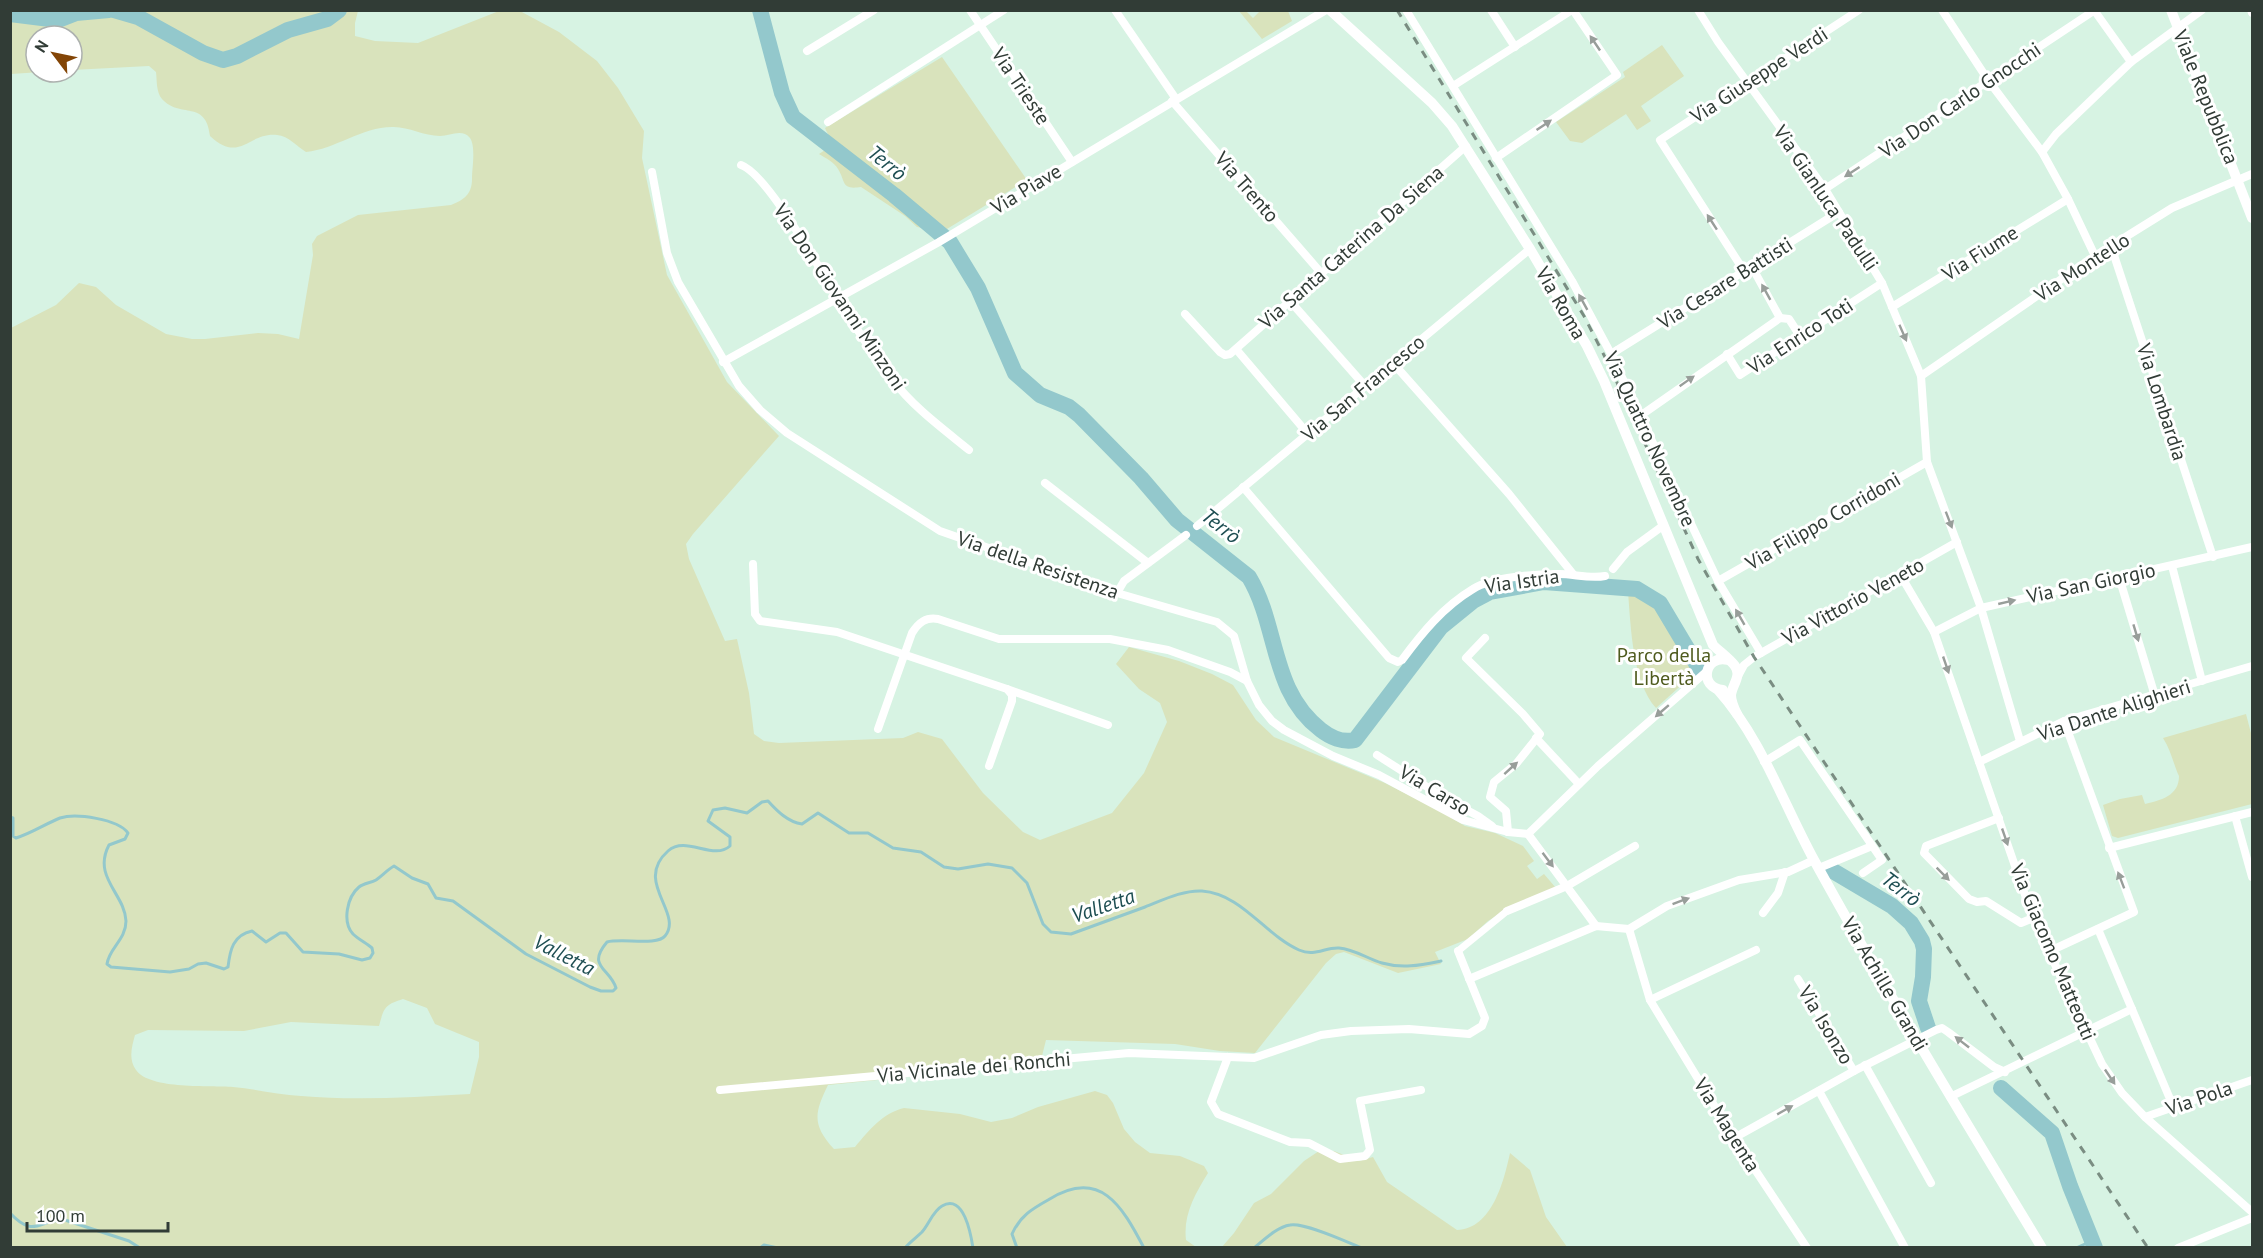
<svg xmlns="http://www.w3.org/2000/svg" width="2263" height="1258" font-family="'PT Sans',sans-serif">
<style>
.green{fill:#d9e3bc;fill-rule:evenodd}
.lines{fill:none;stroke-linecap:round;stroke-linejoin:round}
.stream{stroke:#93c8cc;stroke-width:3}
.river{stroke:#93c8cc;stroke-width:16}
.pedestrian{stroke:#fff;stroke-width:7}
.minor{stroke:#fff;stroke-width:8}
.tertiary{stroke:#fff;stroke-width:10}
.rail{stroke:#7a8d82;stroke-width:3;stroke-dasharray:8 8;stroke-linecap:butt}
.oneway{fill:#989e9a}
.labels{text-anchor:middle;stroke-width:6;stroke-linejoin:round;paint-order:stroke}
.street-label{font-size:20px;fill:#313c36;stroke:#fff}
.park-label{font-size:20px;fill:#4f5b1e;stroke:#fff}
.water-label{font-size:21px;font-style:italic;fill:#1e4e52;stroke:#fff}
</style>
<rect width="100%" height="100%" fill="#d7f3e3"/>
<g class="green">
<path d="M11,11H358L355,23V36L375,41L418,43L499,11H520L559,32L597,61L618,88L644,131L642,158L667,275L727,382L779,436L693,534L686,544L689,559L725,641L737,639L749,693L754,734L764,741L779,743L903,738L918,732L942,739L983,793L1023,832L1040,840L1112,813L1144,773L1167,722L1160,703L1139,689L1116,664L1129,647L1179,661L1212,674L1233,685L1256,720L1274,737L1385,783L1442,812L1465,826L1495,833L1523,846L1534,861L1527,866L1537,879L1544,874L1556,888L1515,904L1488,921L1468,939L1435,952L1441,964L1398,973L1344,952L1336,954L1326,963L1255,1053L1220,1051L1175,1044L1046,1040L1042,1056C1019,1069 1004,1071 977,1070L828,1085C815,1112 811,1124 834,1149L855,1147C869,1130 883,1113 904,1108L960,1114L991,1122L1012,1118L1038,1107L1095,1091L1107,1095L1113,1103L1124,1129L1135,1142L1150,1153L1180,1156L1204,1166L1208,1173C1195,1194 1183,1215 1186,1240L1196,1247H11V328L56,305L79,283L96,287L116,305L166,334L192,339H205L258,333L278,334L299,339L313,255L312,244L317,236L358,215L451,205C464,200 472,194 472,179C472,168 476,147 470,138C462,128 450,136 440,136C424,136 409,127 394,127C363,126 336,149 306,152C296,146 289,136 277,135C248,132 240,164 210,136C206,99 180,119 162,99C156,92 157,80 156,72L149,66L72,70V36H36V72H41L11,74ZM403,999L427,1008L435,1024L479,1042V1057L470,1094C414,1097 357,1101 301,1096C278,1095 256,1089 233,1087C211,1085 150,1090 136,1070C128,1059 132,1046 135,1035L148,1030L244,1031L291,1022L379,1026C384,1008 384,1005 403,999Z"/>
<polygon points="1239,11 1246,11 1253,18 1260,11 1288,11 1292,21 1262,39"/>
<polygon points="1662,45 1684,76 1641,106 1651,121 1637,130 1626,114 1582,143 1570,141 1556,122 1625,77 1623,72"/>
<path d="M942,57L1027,180L942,232L885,182C876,177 872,168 863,163C859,161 853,161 849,159C837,151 831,141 825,128Z"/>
<path d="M828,148L884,190L932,230L917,227L905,216L861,187C841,190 846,182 838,169C834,162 827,159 819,154Z"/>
<path d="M1628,592C1666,600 1679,640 1697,671L1656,708C1632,681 1631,627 1628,592Z"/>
<path d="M2246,714L2252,737V804L2118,838L2112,836L2103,805L2120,799L2142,795L2145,804C2161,800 2179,796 2179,776C2174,766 2171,750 2163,738Z"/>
<path d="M1319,1151H1334L1359,1161L1373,1157L1387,1182L1457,1230C1492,1229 1504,1181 1510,1153L1530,1170L1546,1217L1567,1247L1221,1248L1234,1233L1254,1203L1271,1194L1304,1161Z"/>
</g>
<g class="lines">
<g class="stream">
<path d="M10,817L13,818V836L16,838C32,833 45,824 60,818C76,813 118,819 128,833L125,839L109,845C92,877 125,894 126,921C126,940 109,948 107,964L111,967L170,972L189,969L198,964L206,963L224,969L228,967C230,950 233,935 252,931L266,942L280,933H286L303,952L339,954L362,960L370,958L373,953L372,948C366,943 358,939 353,934C342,922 347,897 359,887C364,883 371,883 376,880C383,875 387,870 394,866L412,878L428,884L436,898L453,901L526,954L590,987L601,991H613L616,988C610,968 586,967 607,942C622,938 657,946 665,936C684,913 633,882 668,851C686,835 713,861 730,846V837L708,821L713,810L725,808L747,813L762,802L768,801C777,811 788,822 802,824L818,813L849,833H868L893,848L921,852L944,867L958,869L988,864L1012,868L1027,883L1043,924L1051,932L1071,934C1096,925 1120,916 1145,907C1163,900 1183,890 1202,891C1242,894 1265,935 1299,950C1315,957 1325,947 1339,948C1354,949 1368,959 1382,963C1403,969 1421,965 1441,961"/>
<path d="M10,1213C35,1240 40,1218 65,1220L129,1241L140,1248"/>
<polyline points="760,1248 764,1245 778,1248"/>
<path d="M905,1248C910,1242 917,1237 922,1232C929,1224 933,1211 942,1206C964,1193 971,1235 973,1248"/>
<path d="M1017,1248L1012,1234C1020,1216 1032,1209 1048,1200C1100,1167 1122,1206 1144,1248"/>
<path d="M1254,1248C1264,1240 1277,1227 1290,1225C1304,1222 1347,1242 1362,1248"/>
<polyline points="2076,1248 2094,1240"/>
</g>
<g class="river">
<polyline points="114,10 138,17 203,53 223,60 237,56 288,30 327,19 339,10"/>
<path d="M760,10L782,93L793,117L894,195L950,242L978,288L1015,373L1040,395L1069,407L1079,415L1141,478L1177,520L1249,577C1279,627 1270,691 1321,730C1330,737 1343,743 1355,740L1441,627L1473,601L1490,592L1544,582L1637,589L1660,603L1700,670"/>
<polyline points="10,14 58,20 76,13 109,10"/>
<polyline points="1833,871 1892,906 1911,923 1922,941 1924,949 1923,977 1919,1001 1928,1028"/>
<polyline points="2001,1088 2052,1133 2070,1186 2095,1248"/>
</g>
<polyline class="pedestrian" points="1458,951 1507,911"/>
<g class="minor">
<polyline points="970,10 1072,162"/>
<polyline points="1115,10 1176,99"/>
<polyline points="1406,10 1572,281 1611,354 1718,581 1761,653"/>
<polyline points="1491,10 1515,47"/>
<polyline points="1698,10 1718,42 1825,189 1882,283 1921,376 1927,462 1981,608 2020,741"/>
<polyline points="1942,10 1988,80 2042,152 2068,199 2095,256"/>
<polyline points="2094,10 2131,62"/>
<polyline points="2251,10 2252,13"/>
<polyline points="807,51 874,10"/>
<polyline points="1453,86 1572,10"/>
<polyline points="1172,101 1322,274"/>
<polyline points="828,122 1004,10"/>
<polyline points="2042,152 2056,134 2131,62 2202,10"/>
<polyline points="1496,158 1617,75 1573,10"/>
<path d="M741,165C767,174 817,265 834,292C852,322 871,352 892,379C913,407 942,428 969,450"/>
<polyline points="652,172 667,253 678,282 739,386 760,410 787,433 940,531 1117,593 1217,622 1234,636 1247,681 1259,705 1272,721 1284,730 1333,756 1379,775 1463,820 1508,832 1528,834"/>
<polyline points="1825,189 2095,10"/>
<polyline points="2111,246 2213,557"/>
<polyline points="1752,267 1780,318"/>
<polyline points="1744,271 1660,140 1859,10"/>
<polyline points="1290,301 1365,386"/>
<polyline points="1892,307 2068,199"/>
<polyline points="1185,314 1220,352 1225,355 1230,354 1466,146"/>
<polyline points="1236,349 1308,434"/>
<polyline points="1611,354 1839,212"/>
<polyline points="1727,354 1740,375 1882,283"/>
<polyline points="723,362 939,242 1326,10"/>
<polyline points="1393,363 1509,494 1573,574"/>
<polyline points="1921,376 2095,256 2172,208 2252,174"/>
<polyline points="1640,416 1780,318 1789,319 1800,336"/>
<polyline points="1045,483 1148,563"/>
<path d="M1243,487L1389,658L1398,662L1402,660C1422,633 1443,607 1473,589C1492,577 1536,574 1559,574C1574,574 1590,579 1605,576"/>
<polyline points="1197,526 1530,249"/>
<polyline points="753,564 755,614 760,621 837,632 1007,689 1012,695 1012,701 989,766"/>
<polyline points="2172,566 2202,681"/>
<polyline points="1613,569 1627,552 1664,525"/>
<polyline points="1901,576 1934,632 2033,918 2102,1064 2122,1093 2145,1117 2252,1212"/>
<polyline points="2119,577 2155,696"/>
<polyline points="1718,581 1927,462"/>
<polyline points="1117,593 1124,581 1186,535"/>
<polyline points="1934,632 1981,608 2252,547"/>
<polyline points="1485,638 1466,658 1523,714 1540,734 1516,764 1494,782 1490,797 1506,811 1508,832"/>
<polyline points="1738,676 1744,665 1754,657 1957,542"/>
<polyline points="1007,689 1108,725"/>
<path d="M878,729L912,633C919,622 926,617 938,619L999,639H1110L1168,650L1230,672L1247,681"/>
<polyline points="1536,738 1579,784"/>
<polyline points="1377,755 1446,799 1478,816 1492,826"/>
<polyline points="1764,762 1800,740 1882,860 1863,873"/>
<polyline points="1979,762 2064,721 2252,666"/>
<polyline points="2235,816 2252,877"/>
<polyline points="1999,818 1926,846 1924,853 1969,899 1977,902 1986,901 2021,923 2033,918"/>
<polyline points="1528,834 1598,766 1706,672"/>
<polyline points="1528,834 1596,926"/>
<polyline points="2109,848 2252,812"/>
<polyline points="1819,868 1872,846"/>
<polyline points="1507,911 1567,886 1635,846"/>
<polyline points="1763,913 1778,893 1785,872"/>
<polyline points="1629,929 1650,1000 1734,1138 1807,1248"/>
<polyline points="1629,929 1667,906 1739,880 1788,872 1814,860"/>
<polyline points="2098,929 2173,1106"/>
<polyline points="2050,951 2134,912 2064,721"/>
<polyline points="1469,979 1596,926 1629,929"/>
<polyline points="1798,979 1854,1071"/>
<polyline points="1650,1000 1756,950"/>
<polyline points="1228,1057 1211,1102 1218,1114 1290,1142 1309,1143 1340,1159 1365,1156 1370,1150 1360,1101 1421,1090"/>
<polyline points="1865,1065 1931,1183"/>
<polyline points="720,1090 1129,1053 1254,1058 1321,1035 1351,1031 1409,1029 1469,1034 1482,1026 1485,1018 1458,951"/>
<polyline points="1819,1091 1905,1248"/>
<polyline points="1950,1097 2132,1009"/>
<polyline points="2145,1117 2252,1080"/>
<polyline points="1734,1138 1854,1071 1936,1030 1942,1028 1948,1032 1994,1067 2005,1072"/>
<polyline points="2178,1248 2252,1218"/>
</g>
<g class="tertiary">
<path d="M1330,10L1432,103L1452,126L1530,249L1587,346L1604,381L1713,645C1720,652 1730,659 1735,666C1742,676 1732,685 1731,695C1731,702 1734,708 1737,714"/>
<polyline points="2171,10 2252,218"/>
<path d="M1718,690C1761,738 1783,803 1814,860C1886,991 1964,1119 2042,1248"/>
<path d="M1723,690C1698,688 1704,654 1728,660"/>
</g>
<polyline class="rail" points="1397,10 1584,316 1608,363 1698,559 1754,657 2148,1248"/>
</g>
<defs><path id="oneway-solid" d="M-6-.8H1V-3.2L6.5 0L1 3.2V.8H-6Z" transform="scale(1.5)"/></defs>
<g class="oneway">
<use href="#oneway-solid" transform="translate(1595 43) rotate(-124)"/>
<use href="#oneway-solid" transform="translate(1544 125) rotate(-34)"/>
<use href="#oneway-solid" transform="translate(1852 172) rotate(147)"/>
<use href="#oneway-solid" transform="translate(1712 222) rotate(-123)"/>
<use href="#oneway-solid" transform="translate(1766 292) rotate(-119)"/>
<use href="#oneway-solid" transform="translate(1583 302) rotate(-119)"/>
<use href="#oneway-solid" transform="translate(1903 333) rotate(66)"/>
<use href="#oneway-solid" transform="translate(1687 381) rotate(-35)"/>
<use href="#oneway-solid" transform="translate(1949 520) rotate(69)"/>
<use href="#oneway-solid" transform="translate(2007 602) rotate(-13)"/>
<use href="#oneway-solid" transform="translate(1740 617) rotate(-120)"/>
<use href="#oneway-solid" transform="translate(2136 633) rotate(73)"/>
<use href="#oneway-solid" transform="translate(1946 665) rotate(71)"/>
<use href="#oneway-solid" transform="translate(1662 711) rotate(139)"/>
<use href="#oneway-solid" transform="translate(1511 768) rotate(-42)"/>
<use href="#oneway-solid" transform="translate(2005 837) rotate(71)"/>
<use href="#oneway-solid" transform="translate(1548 860) rotate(53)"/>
<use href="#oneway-solid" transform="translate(1943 874) rotate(45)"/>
<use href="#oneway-solid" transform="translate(2121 880) rotate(-111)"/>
<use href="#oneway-solid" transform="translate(1681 901) rotate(-20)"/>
<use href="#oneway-solid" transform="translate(1962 1042) rotate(-142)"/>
<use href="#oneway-solid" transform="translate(2110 1077) rotate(56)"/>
<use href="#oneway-solid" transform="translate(1785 1110) rotate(-29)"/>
</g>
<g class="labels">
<g class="street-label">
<text transform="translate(1759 75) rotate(-33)" y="7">Via Giuseppe Verdi</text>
<text transform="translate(1021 86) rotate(56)" y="7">Via Trieste</text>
<text transform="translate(2206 97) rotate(68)" y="7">Viale Repubblica</text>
<text transform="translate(1960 100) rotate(-34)" y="7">Via Don Carlo Gnocchi</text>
<text transform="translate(1247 187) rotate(49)" y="7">Via Trento</text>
<text transform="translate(1026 189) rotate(-31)" y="7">Via Piave</text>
<text transform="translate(1826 198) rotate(56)" y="7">Via Gianluca Padulli</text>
<text transform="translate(1351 247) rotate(-41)" y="7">Via Santa Caterina Da Siena</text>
<text transform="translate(1980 253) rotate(-32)" y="7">Via Fiume</text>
<text transform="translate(2082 267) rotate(-33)" y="7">Via Montello</text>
<text transform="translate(1725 283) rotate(-32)" y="7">Via Cesare Battisti</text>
<text transform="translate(840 297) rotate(56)" y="7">Via Don Giovanni Minzoni</text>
<text transform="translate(1561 303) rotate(60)" y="7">Via Roma</text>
<text transform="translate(1800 336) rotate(-33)" y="7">Via Enrico Toti</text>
<text transform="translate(1363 388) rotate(-40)" y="7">Via San Francesco</text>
<text transform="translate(2162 402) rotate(72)" y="7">Via Lombardia</text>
<text transform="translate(1650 439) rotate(65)" y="7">Via Quattro Novembre</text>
<text transform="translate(1823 521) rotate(-30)" y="7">Via Filippo Corridoni</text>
<text transform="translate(1038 565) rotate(19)" y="7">Via della Resistenza</text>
<text transform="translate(1522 581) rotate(-8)" y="7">Via Istria</text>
<text transform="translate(2091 583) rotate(-12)" y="7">Via San Giorgio</text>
<text transform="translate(1853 601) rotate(-29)" y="7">Via Vittorio Veneto</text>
<text transform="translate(2114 710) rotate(-18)" y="7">Via Dante Alighieri</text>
<text transform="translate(1435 790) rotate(31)" y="7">Via Carso</text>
<text transform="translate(2053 952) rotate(67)" y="7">Via Giacomo Matteotti</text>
<text transform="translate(1885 984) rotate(60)" y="7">Via Achille Grandi</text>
<text transform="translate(1826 1025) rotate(59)" y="7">Via Isonzo</text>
<text transform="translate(974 1067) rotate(-5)" y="7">Via Vicinale dei Ronchi</text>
<text transform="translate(2199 1098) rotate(-19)" y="7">Via Pola</text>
<text transform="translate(1727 1125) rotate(58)" y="7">Via Magenta</text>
</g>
<g class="park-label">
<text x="1664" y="662">Parco della<tspan x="1664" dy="23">Libertà</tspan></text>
</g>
<g class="water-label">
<text transform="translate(887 163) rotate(39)" y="7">Terrò</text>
<text transform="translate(1221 526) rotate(38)" y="7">Terrò</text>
<text transform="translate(1901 889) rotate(37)" y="7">Terrò</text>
<text transform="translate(1103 906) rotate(-19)" y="7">Valletta</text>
<text transform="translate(564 955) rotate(27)" y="7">Valletta</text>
</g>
</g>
<rect width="2263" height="1258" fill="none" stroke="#313c36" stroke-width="24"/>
<g transform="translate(54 54) rotate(302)"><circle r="28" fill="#ffffff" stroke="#adb1af" stroke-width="1.5"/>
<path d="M0-4.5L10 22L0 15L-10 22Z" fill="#834506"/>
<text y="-9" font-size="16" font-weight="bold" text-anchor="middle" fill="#313c36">N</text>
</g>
<path d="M27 1222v9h141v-9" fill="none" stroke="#313c36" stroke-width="3"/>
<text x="36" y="1222" font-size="18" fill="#313c36" stroke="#ffffff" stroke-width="4.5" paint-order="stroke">100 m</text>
</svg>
